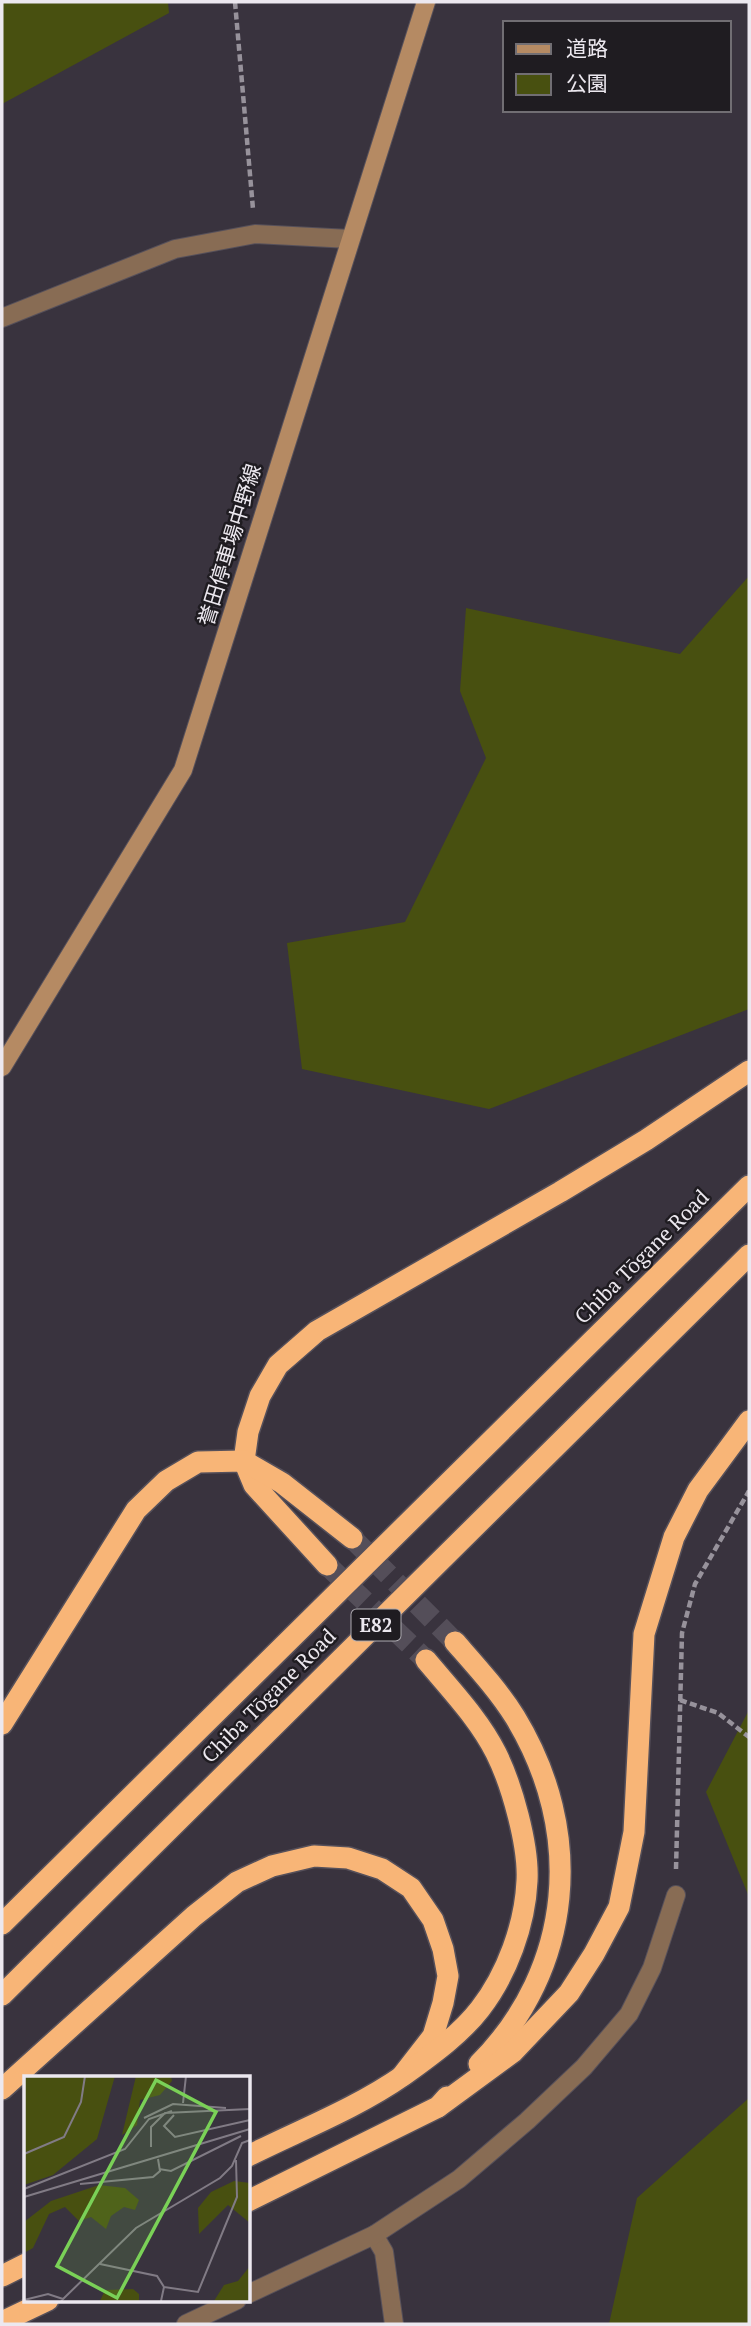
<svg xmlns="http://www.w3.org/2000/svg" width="751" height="2326" font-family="'PT Serif','Noto Sans JP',serif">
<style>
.green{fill:#485010}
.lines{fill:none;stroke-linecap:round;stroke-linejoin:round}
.motorway-tunnel{stroke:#544e59;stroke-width:21;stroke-dasharray:21 10;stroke-linecap:butt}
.service-casing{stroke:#56505a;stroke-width:20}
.minor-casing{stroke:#56505a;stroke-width:20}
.secondary-casing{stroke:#56505a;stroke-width:20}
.motorway-casing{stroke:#56505a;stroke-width:24}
.path{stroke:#97929b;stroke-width:4.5;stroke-dasharray:7 3.5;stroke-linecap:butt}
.service{stroke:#886c54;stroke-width:18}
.minor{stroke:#886c54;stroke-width:18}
.secondary{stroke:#b58a63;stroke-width:18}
.motorway{stroke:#f8b577;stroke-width:21}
.labels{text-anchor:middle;stroke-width:5;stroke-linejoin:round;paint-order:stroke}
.shield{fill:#1f1c21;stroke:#aeabb1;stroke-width:2}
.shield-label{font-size:19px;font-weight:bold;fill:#ece8ef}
.street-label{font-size:21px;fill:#ece8ef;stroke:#1f1c21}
.inset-road{fill:none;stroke:#817b85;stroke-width:2}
.view{fill:#7ad157;fill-opacity:0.15;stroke:#7ad157;stroke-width:3.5}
.inset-edge{fill:none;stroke:#ece8ef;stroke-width:3.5}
</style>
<rect width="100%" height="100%" fill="#39333e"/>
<g class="green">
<polygon points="2,2 168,2 169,13 2,104"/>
<polygon points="749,576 749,1009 489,1109 302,1069 287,943 405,922 486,758 460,691 466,608 680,654"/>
<polygon points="749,1710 749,1897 706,1792"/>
<polygon points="749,2098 749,2324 609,2324 637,2198"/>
</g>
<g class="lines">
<g class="motorway-tunnel">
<polyline points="352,1538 455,1642"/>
<polyline points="327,1565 426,1660"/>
</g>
<defs>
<g id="service">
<polyline points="374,2235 384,2252 394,2324"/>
<polyline points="248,2294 374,2235 459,2179 527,2121 584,2067 629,2014 652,1968 676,1895"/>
<polyline points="186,2324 237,2300"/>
</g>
<polyline id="minor" points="2,318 175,249 255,234 350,239"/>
<polyline id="secondary" points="2,1067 183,770 426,2"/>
<g id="motorway">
<polyline points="327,1565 254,1485 244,1461 248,1432 260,1396 278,1365 317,1331 560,1192 646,1140 749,1071"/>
<path d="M455,1642C476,1666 498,1690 515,1717C585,1832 574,1968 479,2064"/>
<polyline points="2,1724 136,1510 166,1481 198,1462 244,1461 282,1483 352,1538"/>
<polyline points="2,1924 749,1186"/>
<polyline points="2,1995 749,1255"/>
<polyline points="2,2089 194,1916 237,1882 272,1866 314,1856 348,1858 382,1869 411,1888 433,1920 443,1949 448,1976 443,2003 433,2036 402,2076"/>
<polyline points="438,2107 513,2052 569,1993 594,1954 619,1907 634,1832 644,1634 674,1537 698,1490 749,1421"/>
<path d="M248,2156C300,2130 357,2108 404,2075C430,2056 460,2035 480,2009C507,1974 525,1925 527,1881C529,1846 512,1785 496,1753C479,1719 451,1690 426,1660"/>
<polyline points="248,2201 438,2107 447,2097"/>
<polyline points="2,2276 26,2264"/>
<polyline points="2,2322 48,2300"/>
</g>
</defs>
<use href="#service" class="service-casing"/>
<use href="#minor" class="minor-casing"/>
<use href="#secondary" class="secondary-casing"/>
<use href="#motorway" class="motorway-casing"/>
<g class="path">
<polyline points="235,2 253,209"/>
<polyline points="680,1700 718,1713 749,1737"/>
<polyline points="676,1869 682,1633 695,1584 749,1491"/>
</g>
<use href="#service" class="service"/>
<use href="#minor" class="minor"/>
<use href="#secondary" class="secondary"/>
<use href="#motorway" class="motorway"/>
</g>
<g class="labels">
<rect class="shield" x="351.5" y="1609.5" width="49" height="31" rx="5"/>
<g class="shield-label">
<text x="376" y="1632">E82</text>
</g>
<g class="street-label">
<text transform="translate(230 545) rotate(-73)" y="7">誉田停車場中野線</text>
<text transform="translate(642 1257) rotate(-45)" y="7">Chiba Tōgane Road</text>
<text transform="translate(269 1696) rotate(-45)" y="7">Chiba Tōgane Road</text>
</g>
</g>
<g transform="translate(24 2076)">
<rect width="226" height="226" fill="#39333e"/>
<path d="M0,0H91L73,63L29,99L0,109ZM112,0H147L148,5L136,19L116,24L113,49L98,59ZM210,105L226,107V147L204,129L175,158L174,132L187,116ZM75,109L101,112L115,124L111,134L100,131L87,140L82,153L67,141L55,145L41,131L25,138L9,172L0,177V146L27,125ZM226,190V225H190L200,209L214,205ZM109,213L115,218V225H76L81,214Z" fill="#485010"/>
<path class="inset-road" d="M159,27L162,0M150,39L140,50L151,61L226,44M120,42L149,28L202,32M127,71V51L141,37L226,33M0,78L40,61L57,26L61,0M135,93L147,95L217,60M56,108L129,101L136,95L134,83M0,113L101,73L125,43L148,35M0,121L226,53M76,188L133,200L140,211L137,225M140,211L174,216L213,121L212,84M0,224L24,218L39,223M37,225L112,152L196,102L208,90L218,67L226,64"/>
<path class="view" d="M132,4L192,36L93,222L33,190Z"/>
<rect width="226" height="226" class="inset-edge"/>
</g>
<rect width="751" height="2326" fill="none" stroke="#ece8ef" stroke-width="7"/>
<rect x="503" y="21" width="228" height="91" fill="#1f1c21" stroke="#716e73" stroke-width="2"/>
<rect x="516" y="44" width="35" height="10" fill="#b58a63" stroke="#716e73" stroke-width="2"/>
<text x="566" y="56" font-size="21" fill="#ece8ef">道路</text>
<rect x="516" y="74" width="35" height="21" fill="#485010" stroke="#716e73" stroke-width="2"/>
<text x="566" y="91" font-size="21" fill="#ece8ef">公園</text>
</svg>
